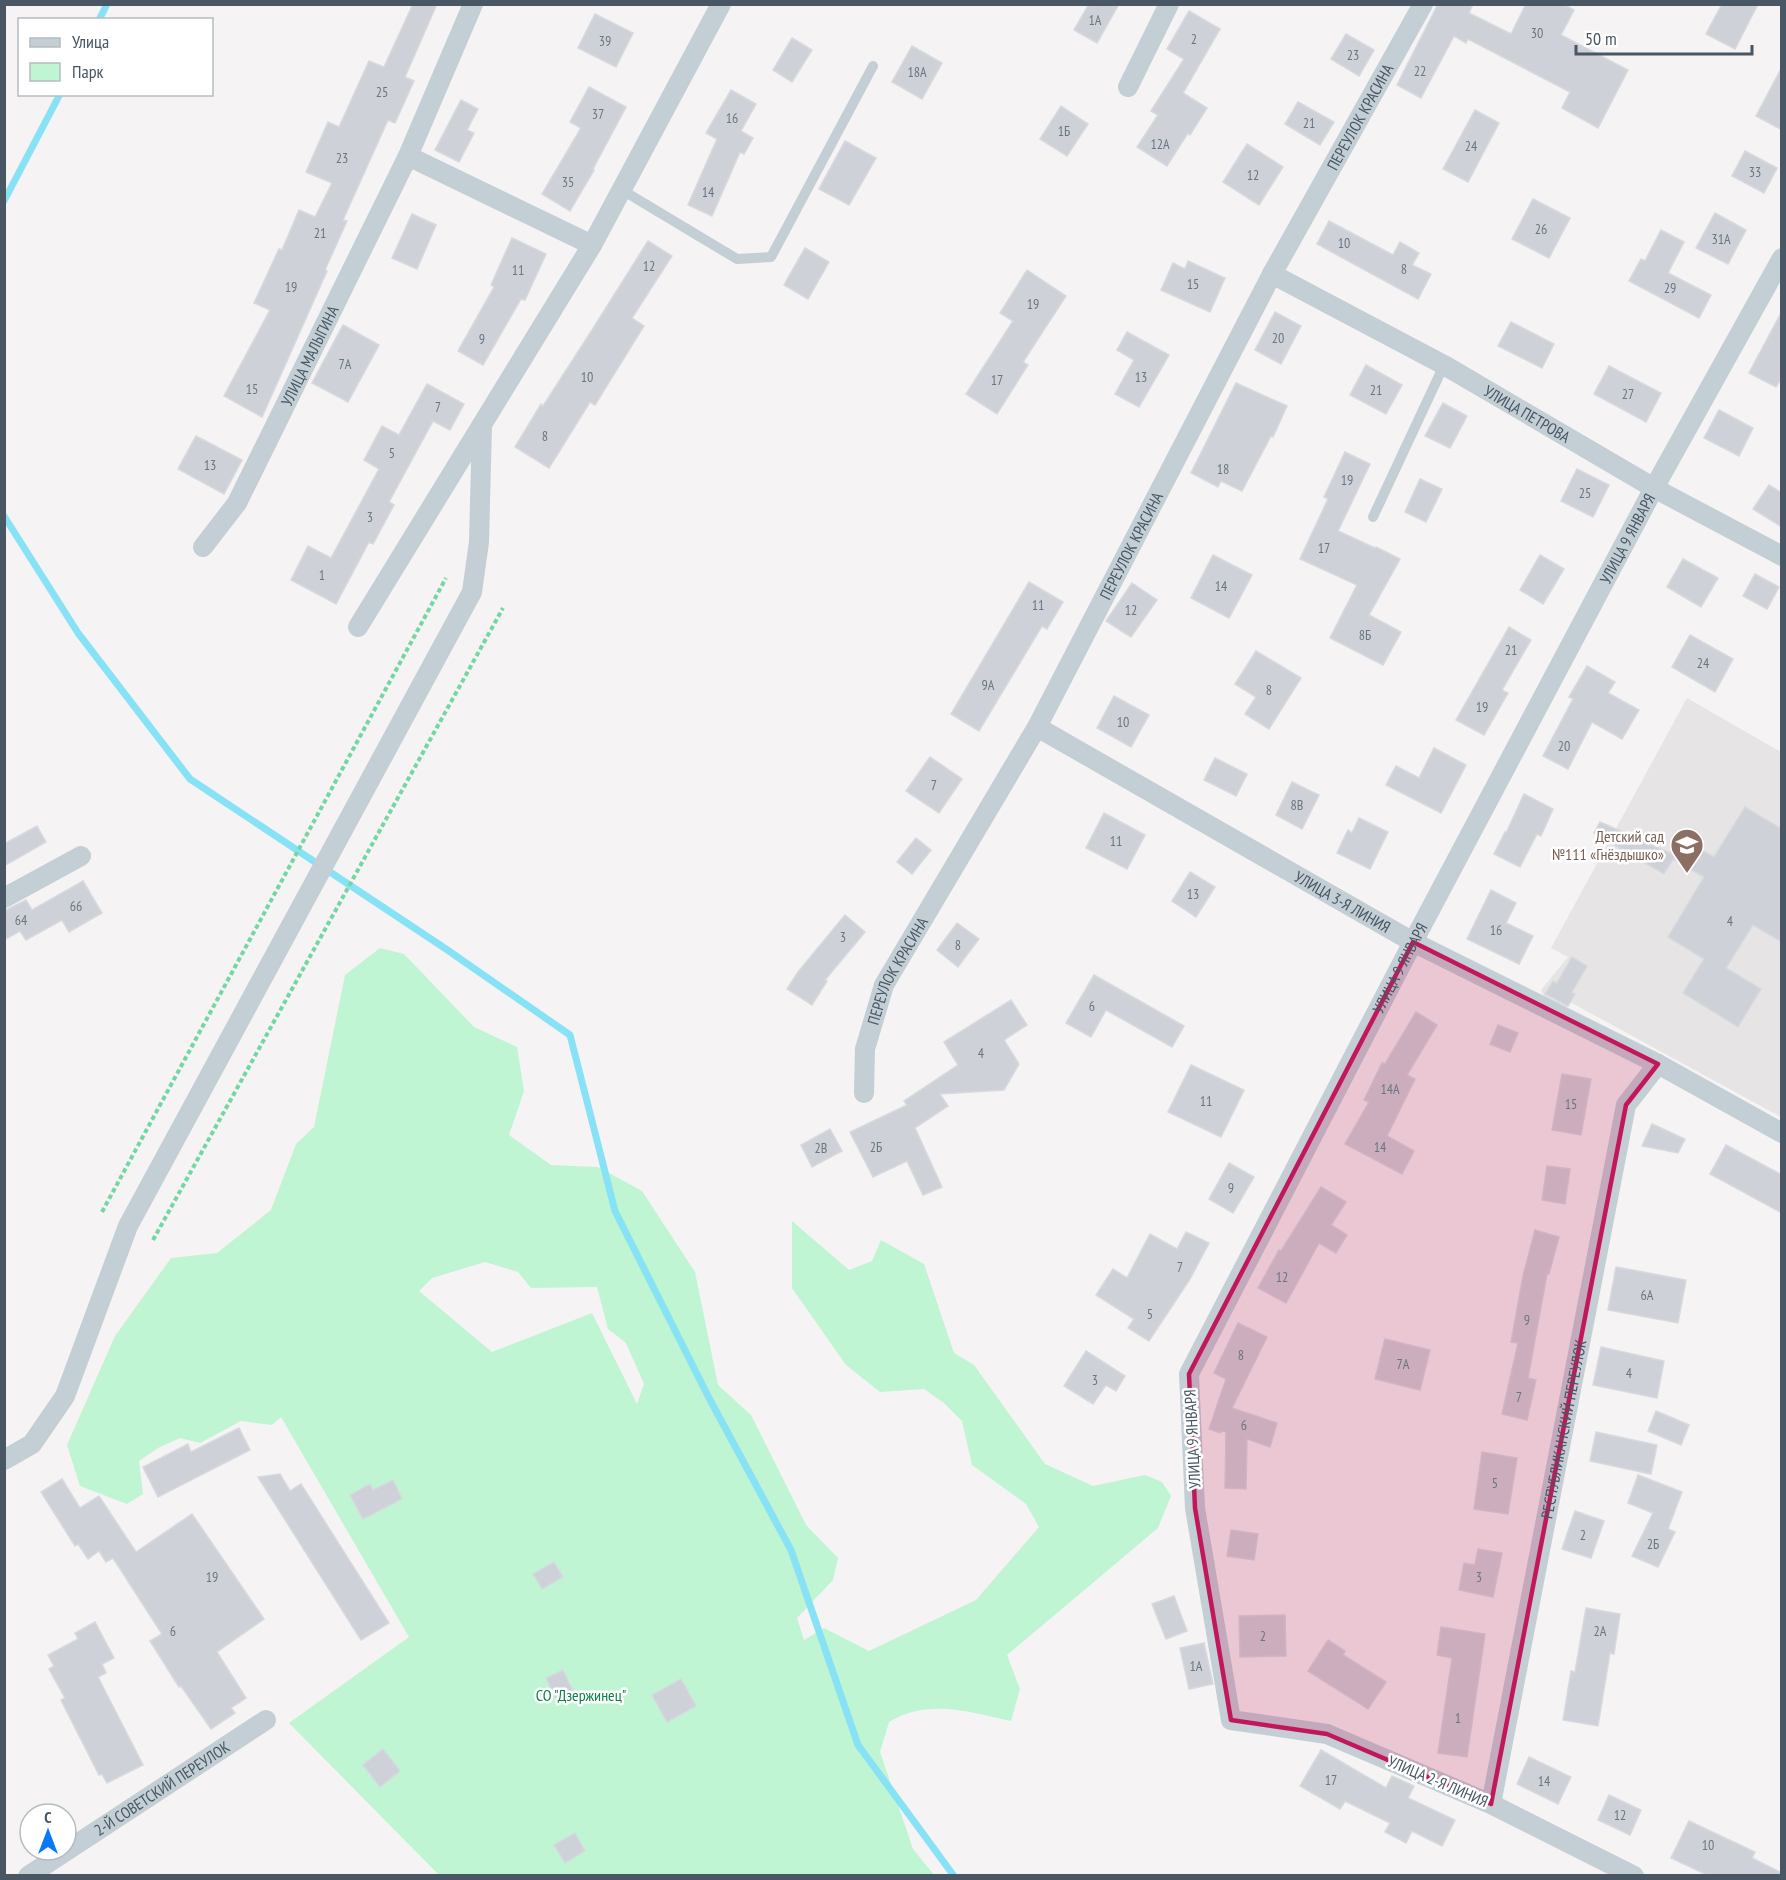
<svg xmlns="http://www.w3.org/2000/svg" width="1786" height="1880" font-family="'PT Sans Narrow',sans-serif">
<style>
.education{fill:#e6e4e5}
.green{fill:#bff5d2;fill-rule:evenodd}
.lines{fill:none;stroke-linecap:round;stroke-linejoin:round}
.stream{stroke:#88e2f5;stroke-width:7}
.building{fill:#ced2d8;stroke:#d6d9de;stroke-width:1.5}
.path{stroke:#73d7a3;stroke-width:4;stroke-dasharray:4.5 3;stroke-linecap:butt}
.lane{stroke:#c3ced5;stroke-width:10}
.street{stroke:#c3ced5;stroke-width:20}
.marked{fill:#c2185b;fill-opacity:0.2;stroke:#c2185b;stroke-width:4.5;stroke-linejoin:round}
.labels{text-anchor:middle;stroke-width:5;stroke-linejoin:round;paint-order:stroke}
.number-label{font-size:14px;fill:#6a7680}
.street-label{font-size:16px;fill:#485763;stroke:#fff}
.education-label{font-size:16px;fill:#785e54;stroke:#fff;text-anchor:end}
.park-label{font-size:16px;fill:#0e8245;stroke:#fff}
</style>
<rect width="100%" height="100%" fill="#f5f3f3"/>
<polygon class="education" points="1687,698 1781,752 1781,1117 1570,1002 1566,1009 1544,997 1541,990 1568,957 1551,948"/>
<path class="green" d="M380,948L404,954L474,1027L517,1047L524,1091L509,1135L551,1165L598,1167L642,1191L695,1272L718,1385L751,1415L806,1525L838,1558L833,1580L797,1618L804,1640L824,1628L869,1651L976,1600L1039,1527L1026,1504L972,1465L962,1421L944,1403L924,1389L880,1392L846,1365L792,1288V1221L849,1270L872,1261L881,1240L924,1264L954,1353L974,1365L1045,1464L1093,1486L1145,1475L1162,1482L1171,1496L1158,1528L1007,1655L1020,1689L1011,1721C970,1712 928,1698 889,1722L880,1752L913,1849L934,1875L440,1876L289,1723L409,1637L281,1417L272,1425L241,1421L200,1443L180,1438L158,1448L139,1461L143,1494L127,1504L80,1486L67,1445L115,1336L171,1258L217,1253L271,1210L296,1144L314,1127L345,975ZM485,1262L518,1272L531,1288L597,1287L608,1329L626,1343L644,1384L637,1404L592,1313L492,1352L419,1291L432,1278Z"/>
<g class="lines">
<g class="stream">
<polyline points="99,20 107,4"/>
<polyline points="4,201 60,94"/>
<polyline points="4,516 78,633 190,779 446,949 570,1035 615,1211 709,1398 791,1550 858,1745 954,1876"/>
</g>
</g>
<g class="building">
<polygon points="413,4 437,4 405,77 414,81 395,123 388,120 343,220 347,221 325,270 327,271 262,417 224,396 270,310 254,303 279,249 282,250 299,210 315,217 332,183 306,172 328,122 339,127 369,61 384,67"/>
<polygon points="1089,4 1119,4 1097,43 1074,30"/>
<polygon points="1438,4 1473,4 1469,13 1511,34 1526,4 1563,4 1574,10 1561,35 1628,70 1598,128 1562,108 1570,92 1468,39 1466,43 1454,36 1421,98 1397,85"/>
<polygon points="1722,4 1758,4 1735,49 1706,34"/>
<polygon points="1189,11 1220,29 1183,93 1207,108 1190,135 1188,133 1167,166 1137,147 1158,115 1151,111 1184,59 1167,49"/>
<polygon points="595,14 633,33 616,67 578,48"/>
<polygon points="1346,34 1374,50 1359,76 1331,59"/>
<polygon points="792,38 812,50 792,82 773,70"/>
<polygon points="912,46 942,63 922,99 892,82"/>
<polygon points="1782,67 1782,130 1756,116"/>
<polygon points="589,87 626,107 593,169 594,170 570,211 542,194 581,128 570,122"/>
<polygon points="731,90 756,104 741,131 753,138 744,154 740,152 712,216 688,205 717,139 706,133"/>
<polygon points="461,100 478,109 467,130 474,133 459,162 435,150"/>
<polygon points="1298,102 1334,122 1320,145 1285,124"/>
<polygon points="1061,106 1088,124 1067,156 1040,139"/>
<polygon points="1475,110 1499,123 1468,182 1443,169"/>
<polygon points="845,141 876,158 849,205 819,189"/>
<polygon points="1247,144 1283,167 1259,205 1223,182"/>
<polygon points="1745,151 1777,168 1764,193 1732,176"/>
<polygon points="1533,199 1570,218 1549,258 1512,239"/>
<polygon points="1715,213 1746,230 1728,264 1696,248"/>
<polygon points="412,214 436,225 417,269 392,258"/>
<polygon points="1329,221 1393,255 1400,242 1419,253 1412,265 1431,274 1418,299 1317,244"/>
<polygon points="1661,230 1684,242 1668,273 1711,295 1699,318 1629,281 1641,259 1645,261"/>
<polygon points="512,238 546,254 525,300 521,299 483,365 458,351 494,287 491,285"/>
<polygon points="648,241 672,256 632,318 644,326 595,405 590,402 549,468 515,447 541,404 543,406 592,330"/>
<polygon points="805,248 829,262 808,299 784,285"/>
<polygon points="1188,261 1225,278 1210,312 1161,290 1173,263 1185,269"/>
<polygon points="1027,270 1066,296 1023,362 1028,365 997,414 966,394 1013,321 1000,313"/>
<polygon points="1782,311 1782,377 1776,387 1749,373"/>
<polygon points="1275,312 1301,326 1281,364 1255,350"/>
<polygon points="1511,322 1554,344 1542,368 1498,346"/>
<polygon points="343,325 379,345 348,402 312,383"/>
<polygon points="1127,332 1169,355 1139,407 1115,394 1134,360 1117,350"/>
<polygon points="1366,365 1402,385 1386,414 1350,395"/>
<polygon points="1609,366 1661,393 1646,422 1594,394"/>
<polygon points="1236,383 1287,406 1273,437 1271,436 1242,491 1221,481 1218,487 1191,473"/>
<polygon points="427,384 464,404 450,430 433,421 389,502 394,505 373,544 369,542 336,604 291,580 308,546 331,558 379,469 364,460 382,426 399,435"/>
<polygon points="1443,403 1467,416 1450,448 1425,436"/>
<polygon points="1719,410 1753,428 1739,456 1704,438"/>
<polygon points="196,436 242,460 224,494 178,469"/>
<polygon points="1345,452 1370,464 1338,531 1375,548 1376,547 1400,559 1369,615 1401,632 1383,665 1330,638 1357,585 1300,559 1328,499 1324,497"/>
<polygon points="1577,469 1609,485 1593,517 1561,501"/>
<polygon points="1420,479 1442,489 1426,522 1405,512"/>
<polygon points="1769,485 1782,493 1782,527 1753,509"/>
<polygon points="1213,555 1252,575 1229,618 1191,598"/>
<polygon points="1540,555 1564,569 1543,604 1520,590"/>
<polygon points="1683,559 1718,578 1701,607 1667,587"/>
<polygon points="1755,574 1779,587 1767,609 1743,596"/>
<polygon points="1029,582 1063,602 1047,629 1042,626 979,731 951,714"/>
<polygon points="1132,583 1157,600 1131,637 1106,621"/>
<polygon points="1509,627 1531,640 1502,690 1508,693 1484,735 1456,720"/>
<polygon points="1690,635 1733,659 1715,692 1672,667"/>
<polygon points="1256,651 1301,678 1269,729 1245,714 1256,697 1235,684"/>
<polygon points="1587,666 1615,682 1608,693 1639,710 1622,739 1592,722 1568,769 1543,756 1573,699 1569,697"/>
<polygon points="1114,696 1149,715 1131,747 1097,728"/>
<polygon points="1434,748 1466,765 1441,813 1386,785 1396,766 1419,778"/>
<polygon points="930,757 962,779 939,813 906,791"/>
<polygon points="1215,758 1247,774 1236,796 1204,780"/>
<polygon points="1292,782 1319,795 1302,829 1276,815"/>
<polygon points="1524,794 1553,809 1541,836 1537,834 1520,867 1494,854 1505,832 1506,833"/>
<polygon points="1745,807 1782,829 1782,942 1753,925 1726,968 1761,989 1738,1027 1683,993 1704,959 1668,937 1704,877 1673,859 1664,874 1594,833 1600,822 1670,853 1678,836 1714,857"/>
<polygon points="1104,813 1145,835 1127,869 1086,848"/>
<polygon points="1359,818 1388,832 1370,869 1337,853 1348,830 1352,833"/>
<polygon points="37,826 46,842 4,866 4,844"/>
<polygon points="916,838 931,850 912,874 897,862"/>
<polygon points="1190,872 1215,887 1196,917 1172,901"/>
<polygon points="83,881 102,913 69,932 62,920 26,940 20,931 4,940 4,911 26,900 32,910"/>
<polygon points="1491,890 1516,903 1506,923 1533,936 1519,964 1467,939"/>
<polygon points="845,915 865,932 825,980 827,981 812,1005 787,989 798,972"/>
<polygon points="957,923 979,939 958,967 937,950"/>
<polygon points="1572,957 1587,966 1572,992 1575,994 1568,1006 1545,994 1553,981 1557,983"/>
<polygon points="1094,975 1184,1026 1172,1047 1106,1010 1091,1037 1066,1023"/>
<polygon points="1011,1000 1027,1025 1004,1040 1019,1064 1004,1090 940,1094 948,1106 915,1128 942,1187 923,1195 907,1161 873,1177 850,1132 907,1105 904,1101 958,1065 944,1042"/>
<polygon points="1416,1012 1437,1025 1407,1075 1415,1079 1387,1136 1414,1151 1402,1174 1345,1144 1369,1102 1364,1100 1382,1063 1385,1064"/>
<polygon points="1498,1025 1518,1033 1510,1052 1490,1044"/>
<polygon points="1191,1065 1244,1090 1221,1137 1168,1112"/>
<polygon points="1562,1074 1591,1079 1581,1135 1552,1130"/>
<polygon points="1652,1124 1685,1139 1678,1153 1642,1146"/>
<polygon points="830,1129 842,1151 812,1167 801,1145"/>
<polygon points="1726,1145 1782,1175 1782,1213 1710,1174"/>
<polygon points="1229,1163 1254,1177 1233,1213 1209,1199"/>
<polygon points="1547,1166 1570,1169 1565,1204 1542,1200"/>
<polygon points="1321,1187 1346,1202 1331,1225 1347,1235 1336,1253 1319,1243 1286,1303 1258,1288 1279,1250 1281,1251"/>
<polygon points="1535,1230 1559,1237 1549,1274 1547,1274 1528,1378 1536,1380 1527,1420 1502,1414 1518,1343 1511,1342 1523,1276"/>
<polygon points="1186,1232 1209,1243 1190,1279 1149,1341 1128,1328 1134,1319 1096,1295 1113,1269 1127,1278 1150,1234 1177,1249"/>
<polygon points="1616,1267 1686,1280 1678,1323 1608,1310"/>
<polygon points="1238,1323 1267,1337 1232,1408 1277,1423 1270,1447 1247,1439 1246,1489 1225,1488 1226,1432 1222,1431 1220,1433 1209,1429 1226,1379 1214,1373"/>
<polygon points="1385,1339 1430,1350 1420,1390 1375,1379"/>
<polygon points="1601,1347 1664,1361 1657,1398 1593,1385"/>
<polygon points="1086,1351 1125,1376 1116,1391 1106,1385 1093,1404 1064,1386"/>
<polygon points="1656,1411 1689,1425 1681,1445 1648,1431"/>
<polygon points="239,1428 250,1450 158,1497 143,1467 188,1444 191,1452"/>
<polygon points="1596,1432 1657,1445 1651,1474 1590,1461"/>
<polygon points="1482,1452 1517,1458 1508,1514 1474,1509"/>
<polygon points="280,1474 290,1491 301,1484 389,1623 361,1640 258,1477"/>
<polygon points="1638,1475 1682,1492 1668,1529 1675,1532 1658,1567 1632,1556 1653,1513 1628,1503"/>
<polygon points="62,1479 80,1508 99,1496 136,1552 192,1514 264,1619 217,1652 246,1698 231,1708 235,1713 211,1729 181,1686 179,1687 150,1641 162,1634 113,1558 106,1562 99,1551 88,1559 78,1544 75,1546 41,1492"/>
<polygon points="393,1480 402,1499 363,1519 350,1495 370,1484 373,1490"/>
<polygon points="1575,1511 1604,1521 1591,1558 1562,1549"/>
<polygon points="1231,1530 1258,1534 1254,1560 1227,1556"/>
<polygon points="1478,1549 1502,1553 1493,1597 1459,1590 1464,1563 1475,1565"/>
<polygon points="554,1562 563,1577 542,1589 533,1574"/>
<polygon points="1174,1596 1187,1631 1166,1639 1152,1604"/>
<polygon points="1586,1608 1620,1614 1614,1654 1610,1653 1598,1726 1563,1720 1571,1671 1575,1672"/>
<polygon points="1285,1615 1286,1656 1240,1657 1239,1616"/>
<polygon points="95,1622 114,1658 102,1664 106,1673 98,1677 143,1765 107,1783 102,1774 99,1775 61,1700 65,1698 49,1669 54,1666 48,1655 78,1639 75,1633"/>
<polygon points="1441,1627 1485,1634 1467,1757 1438,1753 1452,1658 1437,1655"/>
<polygon points="1328,1640 1345,1651 1343,1655 1386,1682 1368,1709 1308,1671"/>
<polygon points="1204,1643 1213,1684 1189,1689 1180,1648"/>
<polygon points="563,1670 573,1691 556,1699 546,1678"/>
<polygon points="681,1679 696,1706 667,1722 652,1695"/>
<polygon points="383,1749 400,1771 380,1787 363,1765"/>
<polygon points="1321,1750 1386,1788 1392,1776 1414,1786 1408,1798 1455,1820 1442,1846 1412,1831 1406,1843 1385,1832 1390,1823 1345,1801 1340,1809 1300,1786"/>
<polygon points="1529,1757 1571,1777 1558,1804 1517,1784"/>
<polygon points="1609,1795 1641,1810 1630,1835 1598,1820"/>
<polygon points="1689,1821 1755,1852 1752,1858 1782,1873 1782,1875 1707,1875 1671,1858"/>
<polygon points="575,1833 585,1851 565,1863 554,1845"/>
</g>
<g class="lines">
<g class="path">
<polyline points="102,1212 446,578"/>
<polyline points="153,1240 503,608"/>
</g>
<g class="lane">
<polyline points="622,190 737,259 771,257 873,66"/>
<polyline points="1373,517 1444,365"/>
</g>
<g class="street">
<polyline points="1128,87 1169,4"/>
<polyline points="408,156 592,245"/>
<path id="s1" d="M1272,274L1444,365L1654,488L1782,556"/>
<path id="s2" d="M203,547L237,503L408,156L473,4"/>
<polyline points="358,627 592,245 721,4"/>
<path id="s3" d="M1037,727L1413,942L1658,1064L1782,1133"/>
<polyline points="4,898 81,856"/>
<path id="s4" d="M864,1093L865,1049L884,985L1037,727L1272,274L1423,4"/>
<polyline points="4,1460 32,1444 65,1396 128,1226 472,592 479,542 482,425"/>
<path id="s5" d="M1491,1804L1626,1105L1658,1064"/>
<path id="s6" d="M28,1876L266,1720"/>
<path id="s7" d="M1634,1876L1491,1804L1327,1734L1231,1720L1195,1508L1189,1374L1413,942L1654,488L1782,258"/>
</g>
</g>
<path class="marked" d="M1413,942L1658,1064L1626,1105L1491,1804L1327,1734L1231,1720L1195,1508L1189,1374Z"/>
<defs>
<symbol id="school-pin" viewBox="-11 -11 22 30"><path d="M0 17L-7.5 6A9.5 9.5 0 1 1 7.5 6Z" fill="#8d6e63" stroke="#fff"/><path d="M0-5L7-2L0 1L-7-2ZM-4 1L0 2.5L4 1V4Q0 6-4 4Z" fill="#fff"/></symbol>
</defs>
<g fill-rule="evenodd">
<use href="#school-pin" x="1668" y="826" width="38" height="52"/>
</g>
<g class="labels">
<g class="number-label">
<text x="1095" y="25">1А</text>
<text x="1537" y="38">30</text>
<text x="1194" y="44">2</text>
<text x="605" y="46">39</text>
<text x="1353" y="60">23</text>
<text x="1420" y="76">22</text>
<text x="917" y="77">18А</text>
<text x="382" y="97">25</text>
<text x="598" y="119">37</text>
<text x="732" y="123">16</text>
<text x="1309" y="128">21</text>
<text x="1064" y="136">1Б</text>
<text x="1160" y="149">12А</text>
<text x="1471" y="151">24</text>
<text x="342" y="163">23</text>
<text x="1755" y="177">33</text>
<text x="1253" y="180">12</text>
<text x="568" y="187">35</text>
<text x="708" y="197">14</text>
<text x="1541" y="234">26</text>
<text x="320" y="238">21</text>
<text x="1721" y="244">31А</text>
<text x="1344" y="248">10</text>
<text x="649" y="271">12</text>
<text x="1404" y="274">8</text>
<text x="518" y="275">11</text>
<text x="1193" y="289">15</text>
<text x="291" y="292">19</text>
<text x="1670" y="293">29</text>
<text x="1033" y="309">19</text>
<text x="1278" y="343">20</text>
<text x="482" y="344">9</text>
<text x="345" y="369">7А</text>
<text x="587" y="382">10</text>
<text x="1141" y="382">13</text>
<text x="997" y="385">17</text>
<text x="252" y="394">15</text>
<text x="1376" y="395">21</text>
<text x="1628" y="399">27</text>
<text x="438" y="412">7</text>
<text x="545" y="441">8</text>
<text x="392" y="458">5</text>
<text x="210" y="470">13</text>
<text x="1223" y="474">18</text>
<text x="1347" y="485">19</text>
<text x="1585" y="498">25</text>
<text x="370" y="522">3</text>
<text x="1324" y="553">17</text>
<text x="322" y="580">1</text>
<text x="1221" y="591">14</text>
<text x="1038" y="610">11</text>
<text x="1131" y="615">12</text>
<text x="1365" y="640">8Б</text>
<text x="1511" y="655">21</text>
<text x="1703" y="668">24</text>
<text x="988" y="690">9А</text>
<text x="1269" y="695">8</text>
<text x="1482" y="712">19</text>
<text x="1123" y="727">10</text>
<text x="1564" y="751">20</text>
<text x="934" y="790">7</text>
<text x="1297" y="810">8В</text>
<text x="1116" y="846">11</text>
<text x="1193" y="899">13</text>
<text x="76" y="911">66</text>
<text x="21" y="925">64</text>
<text x="1730" y="926">4</text>
<text x="1496" y="935">16</text>
<text x="843" y="942">3</text>
<text x="958" y="950">8</text>
<text x="1092" y="1011">6</text>
<text x="981" y="1058">4</text>
<text x="1390" y="1094">14А</text>
<text x="1206" y="1106">11</text>
<text x="1571" y="1109">15</text>
<text x="876" y="1152">2Б</text>
<text x="1380" y="1152">14</text>
<text x="821" y="1153">2В</text>
<text x="1231" y="1193">9</text>
<text x="1180" y="1272">7</text>
<text x="1282" y="1282">12</text>
<text x="1647" y="1300">6А</text>
<text x="1150" y="1319">5</text>
<text x="1527" y="1325">9</text>
<text x="1241" y="1360">8</text>
<text x="1403" y="1369">7А</text>
<text x="1629" y="1378">4</text>
<text x="1095" y="1385">3</text>
<text x="1519" y="1402">7</text>
<text x="1244" y="1430">6</text>
<text x="1495" y="1488">5</text>
<text x="1583" y="1540">2</text>
<text x="1653" y="1549">2Б</text>
<text x="212" y="1582">19</text>
<text x="1479" y="1582">3</text>
<text x="173" y="1636">6</text>
<text x="1600" y="1636">2А</text>
<text x="1263" y="1641">2</text>
<text x="1196" y="1671">1А</text>
<text x="1458" y="1723">1</text>
<text x="1331" y="1785">17</text>
<text x="1544" y="1786">14</text>
<text x="1620" y="1820">12</text>
<text x="1708" y="1850">10</text>
</g>
<g class="street-label">
<text dy="6" stroke="none"><textPath href="#s4" startOffset="1101">ПЕРЕУЛОК КРАСИНА</textPath></text>
<text dy="6" stroke="none"><textPath href="#s2" startOffset="220">УЛИЦА МАЛЫГИНА</textPath></text>
<text dy="6" stroke="none"><textPath href="#s1" startOffset="291">УЛИЦА ПЕТРОВА</textPath></text>
<text dy="6" stroke="none"><textPath href="#s7" startOffset="1728">УЛИЦА 9 ЯНВАРЯ</textPath></text>
<text dy="6" stroke="none"><textPath href="#s4" startOffset="615">ПЕРЕУЛОК КРАСИНА</textPath></text>
<text dy="6" stroke="none"><textPath href="#s3" startOffset="352">УЛИЦА 3-Я ЛИНИЯ</textPath></text>
<text dy="6" stroke="none"><textPath href="#s7" startOffset="1242">УЛИЦА 9 ЯНВАРЯ</textPath></text>
<text dy="6" stroke="none"><textPath href="#s4" startOffset="129">ПЕРЕУЛОК КРАСИНА</textPath></text>
<text dy="6" stroke="none"><textPath href="#s5" startOffset="382">РЕСПУБЛИКАНСКИЙ ПЕРЕУЛОК</textPath></text>
<text transform="translate(1192 1439) rotate(-93)" y="6">УЛИЦА 9 ЯНВАРЯ</text>
<text transform="translate(1438 1781) rotate(23)" y="6">УЛИЦА 2-Я ЛИНИЯ</text>
<text dy="6" stroke="none"><textPath href="#s6" startOffset="160">2-Й СОВЕТСКИЙ ПЕРЕУЛОК</textPath></text>
</g>
<g class="education-label">
<text x="1664" y="842">Детский сад<tspan x="1664" dy="18">№111 «Гнёздышко»</tspan></text>
</g>
<g class="park-label">
<text x="581" y="1701">СО "Дзержинец"</text>
</g>
</g>
<rect width="1786" height="1880" fill="none" stroke="#485763" stroke-width="12"/>
<rect x="18" y="18" width="195" height="78" fill="#ffffff" stroke="#b6bcc1" stroke-width="1.5"/>
<rect x="30" y="38" width="30" height="9" fill="#c3ced5" stroke="#b6bcc1" stroke-width="1.5"/>
<text x="72" y="48" font-size="18" fill="#485763">Улица</text>
<rect x="30" y="63" width="30" height="18" fill="#bff5d2" stroke="#b6bcc1" stroke-width="1.5"/>
<text x="72" y="78" font-size="18" fill="#485763">Парк</text>
<g transform="translate(48 1832)"><circle r="28" fill="#ffffff" stroke="#b6bcc1" stroke-width="1.5"/>
<path d="M0-4.5L10 22L0 15L-10 22Z" fill="#0978f8"/>
<text y="-9" font-size="16" font-weight="bold" text-anchor="middle" fill="#485763">С</text>
</g>
<path d="M1576 45v9h176v-9" fill="none" stroke="#485763" stroke-width="3"/>
<text x="1585" y="45" font-size="18" fill="#485763" stroke="#ffffff" stroke-width="4.5" paint-order="stroke">50 m</text>
</svg>
